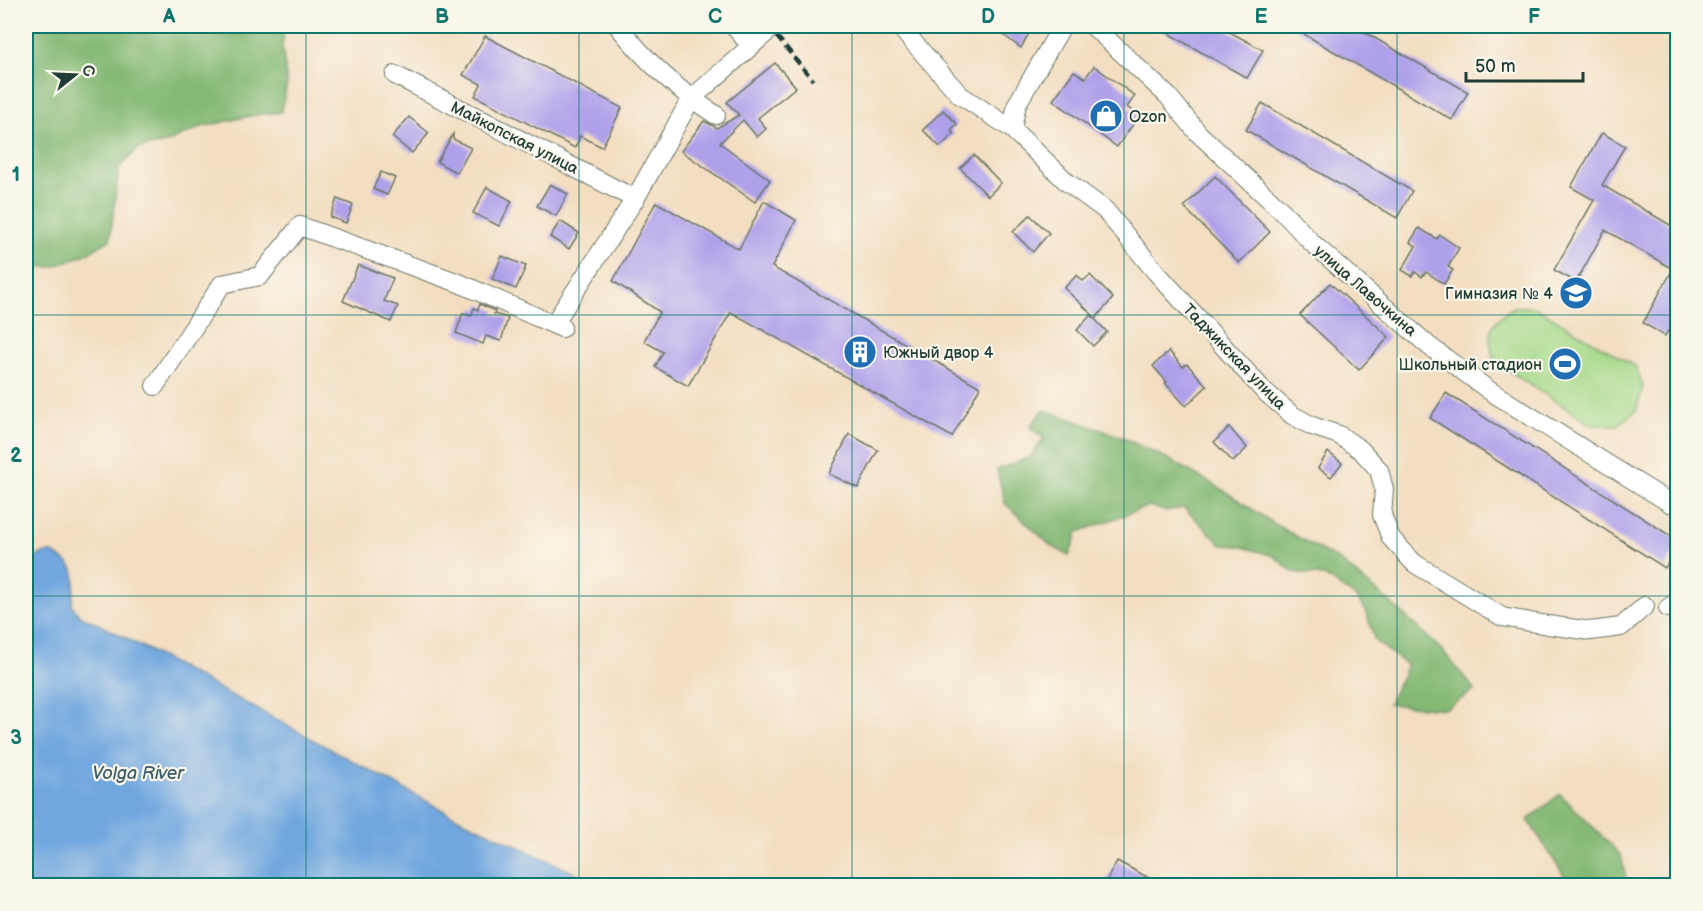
<svg xmlns="http://www.w3.org/2000/svg" width="1703" height="911" font-family="'Balsamiq Sans',sans-serif">
<style>
.green{fill:#a5d989;stroke:#628b5e;stroke-width:1.5}
.forest{fill:#84b975;stroke:#527b54;stroke-width:1.5}
.water{fill:#71a7df;stroke:#48728a;stroke-width:1.5}
.building{fill:#afa0ea}
.lines{fill:none;stroke-linecap:round;stroke-linejoin:round}
.minor-casing{stroke:#697565;stroke-width:20}
.minor{stroke:#fff;stroke-width:18}
.rail{stroke:#1f3d34;stroke-width:4.5;stroke-dasharray:9 4.5;stroke-linecap:butt}
.grid{fill:none;stroke:#0f766e;stroke-width:1.5;stroke-opacity:0.55}
.labels{text-anchor:middle;stroke-width:4.5;stroke-linejoin:round;paint-order:stroke}
.poi-label{font-size:16px;fill:#1f3d34;stroke:#fbf7ec;text-anchor:start}
.street-label{font-size:16px;fill:#1f3d34;stroke:#fbf7ec}
.water-label{font-size:18px;font-style:italic;fill:#385d67;stroke:#fbf7ec}
.neatline{fill:none;stroke:#0f766e;stroke-width:2}
.grid-label{font-size:20px;text-anchor:middle;font-weight:bold;fill:#0f766e}
</style>
<rect width="100%" height="100%" fill="#fbf7ec"/>
<filter id="ink" filterUnits="userSpaceOnUse"><feTurbulence type="fractalNoise" baseFrequency=".0167" numOctaves="2"/><feDisplacementMap in="SourceGraphic" scale="12" xChannelSelector="R" yChannelSelector="G"/><feConvolveMatrix kernelMatrix="1 2 1 2 8 2 1 2 1" color-interpolation-filters="sRGB"/></filter>
<filter id="wash" filterUnits="userSpaceOnUse"><feTurbulence type="fractalNoise" baseFrequency=".008" numOctaves="4" result="noise"/><feDisplacementMap in="SourceGraphic" scale="24" xChannelSelector="R" yChannelSelector="G"/><feGaussianBlur stdDeviation="1.35" result="paint"/><feColorMatrix in="noise" values="0 0 0 0 0 0 0 0 0 0 0 0 0 0 0 0 0 1.4 0 .05"/><feComposite in="paint" operator="in"/></filter>
<g filter="url(#wash)">
<rect width="100%" height="100%" fill="#f3dec1"/>
<path class="green" d="M1514,307H1535L1636,367L1643,387L1636,411L1618,425H1592L1494,361C1486,332 1488,324 1514,307Z"/>
<g class="forest">
<polygon points="26,26 285,26 282,46 287,84 281,112 255,115 201,127 166,143 139,148 119,168 110,240 86,254 53,267 26,267"/>
<polygon points="1044,410 1119,436 1166,458 1223,490 1276,525 1339,560 1391,603 1443,651 1475,690 1445,709 1389,704 1407,665 1375,641 1367,614 1358,599 1324,576 1293,572 1274,556 1239,546 1222,545 1184,508 1164,511 1149,506 1078,532 1069,556 1050,545 1005,503 997,470 1030,457 1044,439 1030,426"/>
<polygon points="1560,794 1621,855 1627,883 1631,885 1570,885 1528,820"/>
</g>
<path class="water" d="M50,552C82,567 75,576 72,605L79,615L115,632L452,815L600,885H26V567L41,554Z"/>
<g id="blocks">
<g class="building">
<polygon points="991,26 1033,26 1021,48"/>
<polygon points="1155,26 1219,26 1263,50 1247,78"/>
<polygon points="1290,26 1354,26 1468,92 1452,120"/>
<polygon points="485,36 622,108 602,147 580,136 575,148 475,96 481,84 463,75"/>
<polygon points="775,63 796,87 758,118 766,129 757,137 743,120 720,143 770,180 755,202 681,151 704,121 717,128 739,115 727,102"/>
<polygon points="1094,66 1135,96 1127,107 1139,116 1117,147 1053,100 1074,71 1085,78"/>
<polygon points="1262,103 1412,191 1397,218 1246,130"/>
<polygon points="943,110 957,124 951,130 954,134 940,147 923,130"/>
<polygon points="409,117 429,133 412,153 392,137"/>
<polygon points="1602,133 1625,146 1602,185 1677,229 1677,315 1665,336 1643,323 1673,269 1605,230 1576,282 1554,270 1594,200 1571,187"/>
<polygon points="453,134 453,139 471,148 457,173 437,162"/>
<polygon points="974,155 1001,183 988,196 960,168"/>
<polygon points="381,172 395,178 387,195 373,189"/>
<polygon points="1215,176 1270,232 1239,263 1184,207"/>
<polygon points="550,184 568,194 556,216 537,206"/>
<polygon points="487,187 512,201 499,226 473,213"/>
<polygon points="337,199 353,205 346,223 330,217"/>
<polygon points="764,201 796,220 772,267 980,387 952,437 731,312 688,386 655,367 663,352 644,341 660,312 613,281 656,202 739,249"/>
<polygon points="1030,215 1049,233 1033,252 1013,232"/>
<polygon points="560,221 579,233 569,249 550,237"/>
<polygon points="1419,228 1437,239 1440,235 1459,248 1448,267 1453,270 1444,284 1426,272 1422,277 1415,272 1412,276 1402,270 1416,246 1410,242"/>
<polygon points="502,256 526,266 516,289 492,279"/>
<polygon points="358,265 393,278 384,301 398,306 391,322 343,301"/>
<polygon points="1077,275 1083,281 1090,275 1113,298 1096,318 1064,288"/>
<polygon points="1330,283 1389,337 1359,370 1300,315"/>
<polygon points="480,304 495,311 494,314 508,318 501,341 486,336 483,344 456,333 463,313 471,316 474,308 478,310"/>
<polygon points="1091,315 1107,332 1093,346 1077,330"/>
<polygon points="1169,351 1183,367 1187,364 1207,386 1186,406 1165,383 1167,382 1153,366"/>
<polygon points="1446,393 1677,540 1677,548 1665,568 1430,418"/>
<polygon points="1229,427 1247,448 1233,462 1214,442"/>
<polygon points="849,434 878,450 858,488 829,474"/>
<polygon points="1328,452 1342,463 1331,477 1318,468"/>
<polygon points="1117,861 1162,885 1104,885"/>
</g>
</g>
</g>
<g filter="url(#ink)">
<use href="#blocks" fill-opacity="0" stroke="#697565" stroke-width="1.5"/>
<g class="lines">
<defs>
<g id="minor">
<path d="M618,26C646,61 678,91 716,115"/>
<polyline points="734,26 751,46"/>
<polyline points="899,26 960,95 1012,129 1067,182 1105,210 1155,271 1263,390 1292,415 1312,426 1339,435 1361,450 1379,470 1384,489 1382,515 1391,538 1414,563 1502,617 1548,625 1591,631 1621,627 1645,606"/>
<polyline points="1093,26 1168,96 1198,133 1283,212 1312,243 1429,346 1490,391 1670,503 1678,501"/>
<polyline points="395,75 635,199"/>
<polyline points="1012,129 1017,104 1062,26"/>
<polyline points="562,328 557,319 635,199 691,99 774,26"/>
<polyline points="155,386 222,284 260,276 300,226 459,283 562,328"/>
<polyline points="1668,608 1678,602"/>
</g>
</defs>
<use href="#minor" class="minor-casing"/>
<use href="#minor" class="minor"/>
<polyline class="rail" points="768,26 813,80"/>
</g>
</g>
<path class="grid" d="M306,26V886M579,26V886M852,26V886M1124,26V886M1397,26V886M26,315H1678M26,596H1678"/>
<defs>
<symbol id="shop-disc" viewBox="-11 -11 22 22"><circle r="9.5" fill="#1f6fb2" stroke="#fbf7ec"/><path d="M-5-2.5h2.3a2.7 3.5 0 0 1 5.4 0H5L5.5 6h-11ZM-1.5-2.5h3a1.5 2.3 0 0 0-3 0Z" fill="#fff"/></symbol>
<symbol id="school-disc" viewBox="-11 -11 22 22"><circle r="9.5" fill="#1f6fb2" stroke="#fbf7ec"/><path d="M0-5L7-2L0 1L-7-2ZM-4 1L0 2.5L4 1V4Q0 6-4 4Z" fill="#fff"/></symbol>
<symbol id="building-disc" viewBox="-11 -11 22 22"><circle r="9.5" fill="#1f6fb2" stroke="#fbf7ec"/><path d="M-4-6H4V6H1V3H-1V6H-4ZM-2.5-4.3h1.7v1.8h-1.7ZM.8-4.3h1.7v1.8H.8ZM-2.5-1h1.7V.8h-1.7ZM.8-1h1.7V.8H.8Z" fill="#fff"/></symbol>
<symbol id="stadium-disc" viewBox="-11 -11 22 22"><circle r="9.5" fill="#1f6fb2" stroke="#fbf7ec"/><path d="M0-5a6.5 5 0 1 0 0 10a6.5 5 0 1 0 0-10ZM-3.5-1.8h7v3.6h-7Z" fill="#fff"/></symbol>
</defs>
<g fill-rule="evenodd">
<use href="#shop-disc" x="1087" y="97" width="38" height="38"/>
<use href="#school-disc" x="1557" y="274" width="38" height="38"/>
<use href="#building-disc" x="841" y="333" width="38" height="38"/>
<use href="#stadium-disc" x="1546" y="345" width="38" height="38"/>
</g>
<g class="labels">
<g class="poi-label">
<text x="1129" y="122">Ozon</text>
<text x="1553" y="299" text-anchor="end">Гимназия № 4</text>
<text x="883" y="358">Южный двор 4</text>
<text x="1542" y="370" text-anchor="end">Школьный стадион</text>
</g>
<g class="street-label">
<text transform="translate(515 137) rotate(27)" y="6">Майкопская улица</text>
<text transform="translate(1366 290) rotate(41)" y="6">улица Лавочкина</text>
<text transform="translate(1235 356) rotate(46)" y="6">Таджикская улица</text>
</g>
<g class="water-label">
<text x="138" y="779">Volga River</text>
</g>
</g>
<rect width="1703" height="911" fill="none" stroke="#fbf7ec" stroke-width="66"/>
<g transform="translate(75 75) rotate(72)" stroke="#fbf7ec" stroke-width="4.5" paint-order="stroke">
<path d="M0-4.5L10 22L0 15L-10 22Z" fill="#1f3d34"/>
<text y="-9" font-size="16" font-weight="bold" text-anchor="middle" fill="#1f3d34">С</text>
</g>
<path d="M1466 72v9h117v-9" fill="none" stroke="#1f3d34" stroke-width="3"/>
<text x="1475" y="72" font-size="18" fill="#1f3d34" stroke="#fbf7ec" stroke-width="4.5" paint-order="stroke">50 m</text>
<rect x="33" y="33" width="1637" height="845" class="neatline"/>
<g class="grid-label">
<text x="169" y="23">A</text>
<text x="442" y="23">B</text>
<text x="715" y="23">C</text>
<text x="988" y="23">D</text>
<text x="1261" y="23">E</text>
<text x="1534" y="23">F</text>
<text x="16" y="181">1</text>
<text x="16" y="462">2</text>
<text x="16" y="744">3</text>
</g>
</svg>
